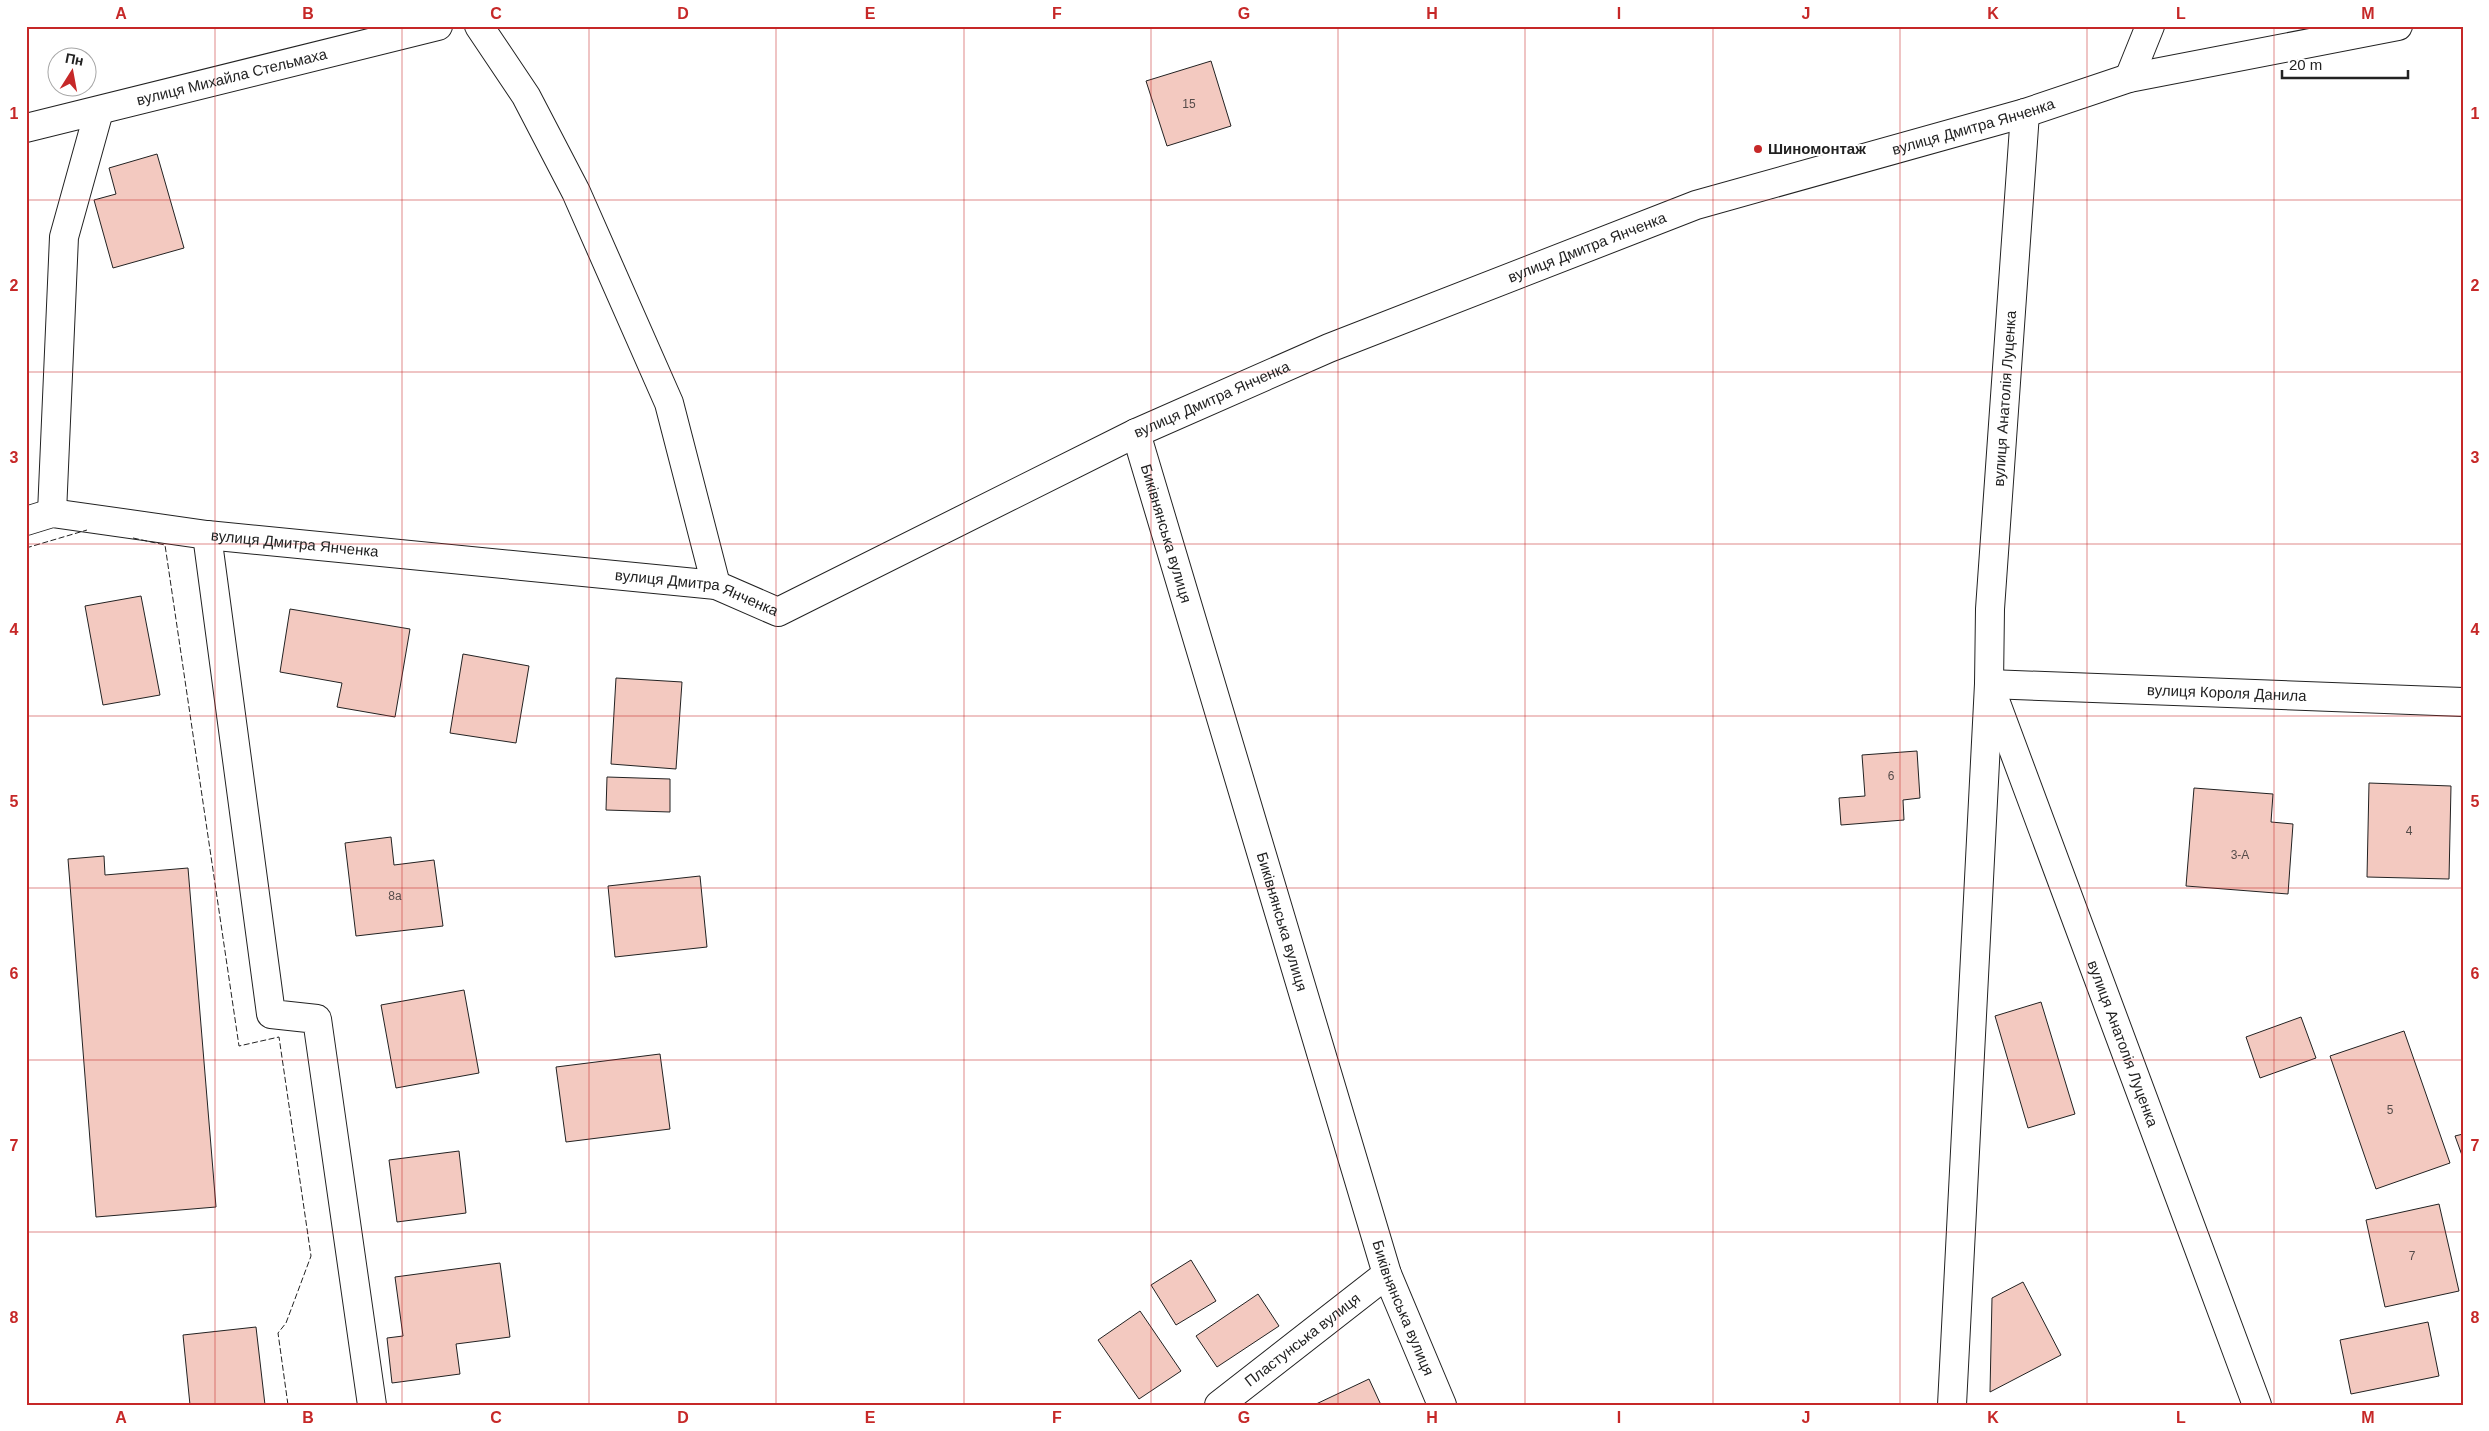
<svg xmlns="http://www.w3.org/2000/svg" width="2489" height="1431" font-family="Helvetica,sans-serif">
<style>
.building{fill:#f3c9c0;stroke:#222}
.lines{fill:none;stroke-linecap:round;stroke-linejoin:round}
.street-casing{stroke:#222;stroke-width:30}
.street{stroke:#fff;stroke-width:28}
.fence{stroke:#222;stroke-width:1;stroke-dasharray:6 2.5;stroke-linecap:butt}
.grid{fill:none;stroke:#c62828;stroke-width:1;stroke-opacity:0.55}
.poi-dot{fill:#c62828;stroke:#fff;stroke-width:2}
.labels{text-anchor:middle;stroke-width:4;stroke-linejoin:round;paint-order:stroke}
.number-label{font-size:12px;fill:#564c4a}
.street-label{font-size:15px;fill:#222;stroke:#fff}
.poi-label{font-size:15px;font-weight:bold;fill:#222;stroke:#fff;text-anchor:start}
.neatline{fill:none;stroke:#c62828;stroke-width:2}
.grid-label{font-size:16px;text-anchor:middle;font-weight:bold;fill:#c62828}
</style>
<rect width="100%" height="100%" fill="#fff"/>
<g class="building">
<polygon points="1211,61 1231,126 1167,146 1146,81"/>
<polygon points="157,154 184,248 113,268 94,200 116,194 109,168"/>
<polygon points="141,596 160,695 103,705 85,606"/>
<polygon points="290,609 410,629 395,717 337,707 342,683 280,672"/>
<polygon points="463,654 529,666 516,743 450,733"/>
<polygon points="616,678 682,682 676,769 611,764"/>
<polygon points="1917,751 1920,798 1903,800 1904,820 1841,825 1839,798 1865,796 1862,755"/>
<polygon points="607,777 670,779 670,812 606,810"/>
<polygon points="2369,783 2451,786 2449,879 2367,877"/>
<polygon points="2194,788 2273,794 2271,822 2293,824 2288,894 2186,886"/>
<polygon points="391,837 394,865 434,860 443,926 356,936 345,843"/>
<polygon points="104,856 105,875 188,868 216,1207 96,1217 68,859"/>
<polygon points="700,876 707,947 615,957 608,886"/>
<polygon points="464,990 479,1073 396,1088 381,1005"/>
<polygon points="2041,1002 2075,1114 2028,1128 1995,1016"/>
<polygon points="2301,1017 2316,1058 2260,1078 2246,1037"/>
<polygon points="2404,1031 2450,1163 2376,1189 2330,1056"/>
<polygon points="660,1054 670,1129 566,1142 556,1067"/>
<polygon points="2463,1134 2463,1158 2455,1136"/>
<polygon points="459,1151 466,1213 397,1222 389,1160"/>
<polygon points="2439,1204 2459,1291 2385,1307 2366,1220"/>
<polygon points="1191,1260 1216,1301 1176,1325 1151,1285"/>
<polygon points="500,1263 510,1337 456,1344 460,1374 392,1383 387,1338 403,1336 395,1277"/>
<polygon points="2023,1282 2061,1355 1990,1392 1992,1298"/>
<polygon points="1258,1294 1279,1326 1217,1367 1196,1336"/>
<polygon points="1140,1311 1181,1371 1139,1399 1098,1340"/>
<polygon points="2428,1322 2439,1376 2351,1394 2340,1340"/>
<polygon points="256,1327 265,1405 190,1405 183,1335"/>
<polygon points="1369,1379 1381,1405 1314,1405"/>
</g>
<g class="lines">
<defs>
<g id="street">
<polyline points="479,26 526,96 576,192 669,403 716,585"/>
<polyline points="2129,78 2150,26"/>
<path id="s1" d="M26,128L438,26"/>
<path id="s2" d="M1136,433L1387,1274L1442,1405"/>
<polyline points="52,513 64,237 99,111"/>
<path id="s3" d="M26,521L52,513L207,535L716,585L778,612L1136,433L1329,348L1696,205L2025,113L2129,78L2398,26"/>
<polyline points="207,535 271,1014 317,1019 372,1405"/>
<path id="s4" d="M1989,684L2463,702"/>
<path id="s5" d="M1993,695L2257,1405"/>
<path id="s6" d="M1219,1405L1387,1274"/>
<path id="s7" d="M1952,1405L1989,684L1990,609L2025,113"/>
</g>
</defs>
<use href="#street" class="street-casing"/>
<use href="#street" class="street"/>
<g class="fence">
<polyline points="133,538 165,545 239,1046 279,1037 311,1256 286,1323 278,1333 288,1405"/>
<polyline points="26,548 87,530"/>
</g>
</g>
<path class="grid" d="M215,26V1405M402,26V1405M589,26V1405M776,26V1405M964,26V1405M1151,26V1405M1338,26V1405M1525,26V1405M1713,26V1405M1900,26V1405M2087,26V1405M2274,26V1405M26,200H2463M26,372H2463M26,544H2463M26,716H2463M26,888H2463M26,1060H2463M26,1232H2463"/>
<circle class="poi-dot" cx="1758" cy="149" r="5"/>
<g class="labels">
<g class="number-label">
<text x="1189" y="108">15</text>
<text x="1891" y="780">6</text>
<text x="2409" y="835">4</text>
<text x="2240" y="859">3-А</text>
<text x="395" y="900">8а</text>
<text x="2390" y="1114">5</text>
<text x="2412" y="1260">7</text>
</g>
<g class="street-label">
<text dy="5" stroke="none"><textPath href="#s1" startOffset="212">вулиця Михайла Стельмаха</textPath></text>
<text dy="5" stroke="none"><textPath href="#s3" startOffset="2056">вулиця Дмитра Янченка</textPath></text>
<text dy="5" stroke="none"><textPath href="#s3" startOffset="1651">вулиця Дмитра Янченка</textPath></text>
<text dy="5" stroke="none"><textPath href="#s3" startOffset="1246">вулиця Дмитра Янченка</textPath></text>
<text dy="5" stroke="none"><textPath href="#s7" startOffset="1008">вулиця Анатолія Луценка</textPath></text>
<text dy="5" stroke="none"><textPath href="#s2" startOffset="105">Биківнянська вулиця</textPath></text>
<text dy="5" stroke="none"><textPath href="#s3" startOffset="272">вулиця Дмитра Янченка</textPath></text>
<text dy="5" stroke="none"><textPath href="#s3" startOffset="678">вулиця Дмитра Янченка</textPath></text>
<text dy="5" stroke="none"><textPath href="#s4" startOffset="238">вулиця Короля Данила</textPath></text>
<text dy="5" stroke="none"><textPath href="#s2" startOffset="510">Биківнянська вулиця</textPath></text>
<text dy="5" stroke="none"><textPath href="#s5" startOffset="372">вулиця Анатолія Луценка</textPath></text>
<text dy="5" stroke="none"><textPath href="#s2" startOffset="915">Биківнянська вулиця</textPath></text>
<text dy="5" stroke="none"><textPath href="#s6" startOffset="106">Пластунська вулиця</textPath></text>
</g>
<g class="poi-label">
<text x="1768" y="154">Шиномонтаж</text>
</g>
</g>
<rect width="2489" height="1431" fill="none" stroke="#ffffff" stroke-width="55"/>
<g transform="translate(72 72) rotate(11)"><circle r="24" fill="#ffffff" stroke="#a7a7a7"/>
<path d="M0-4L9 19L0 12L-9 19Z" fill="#c62828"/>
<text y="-8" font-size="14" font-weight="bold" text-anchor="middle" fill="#222222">Пн</text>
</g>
<path d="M2282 70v8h126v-8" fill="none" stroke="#222222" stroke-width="2.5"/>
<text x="2289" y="70" font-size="15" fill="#222222" stroke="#ffffff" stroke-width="4" paint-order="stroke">20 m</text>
<rect x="28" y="28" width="2434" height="1376" class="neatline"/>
<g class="grid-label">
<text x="121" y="19">A</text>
<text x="308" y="19">B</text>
<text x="496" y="19">C</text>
<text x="683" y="19">D</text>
<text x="870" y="19">E</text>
<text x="1057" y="19">F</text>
<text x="1244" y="19">G</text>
<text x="1432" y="19">H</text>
<text x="1619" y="19">I</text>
<text x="1806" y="19">J</text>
<text x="1993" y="19">K</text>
<text x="2181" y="19">L</text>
<text x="2368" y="19">M</text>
<text x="14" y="119">1</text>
<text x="2475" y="119">1</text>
<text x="14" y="291">2</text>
<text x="2475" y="291">2</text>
<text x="14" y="463">3</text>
<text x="2475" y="463">3</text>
<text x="14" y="635">4</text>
<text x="2475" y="635">4</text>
<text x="14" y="807">5</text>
<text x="2475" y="807">5</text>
<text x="14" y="979">6</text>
<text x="2475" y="979">6</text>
<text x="14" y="1151">7</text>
<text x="2475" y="1151">7</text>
<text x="14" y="1323">8</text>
<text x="2475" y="1323">8</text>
<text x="121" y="1423">A</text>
<text x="308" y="1423">B</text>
<text x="496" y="1423">C</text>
<text x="683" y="1423">D</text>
<text x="870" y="1423">E</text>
<text x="1057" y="1423">F</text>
<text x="1244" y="1423">G</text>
<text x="1432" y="1423">H</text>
<text x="1619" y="1423">I</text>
<text x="1806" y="1423">J</text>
<text x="1993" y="1423">K</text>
<text x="2181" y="1423">L</text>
<text x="2368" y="1423">M</text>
</g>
</svg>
